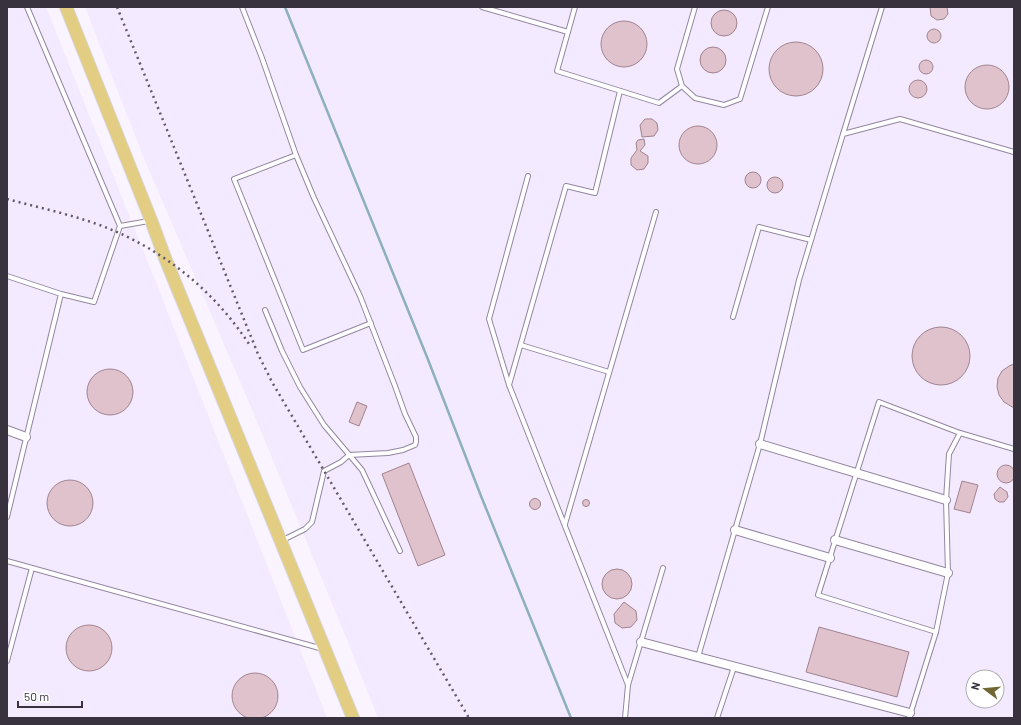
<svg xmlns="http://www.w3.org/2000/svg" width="1021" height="725" font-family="Barlow,sans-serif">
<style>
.built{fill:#f4eaff;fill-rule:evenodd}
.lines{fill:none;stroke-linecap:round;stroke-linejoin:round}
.stream{stroke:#8eafbe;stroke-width:2.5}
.building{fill:#e0c2cd;stroke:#a0838e}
.service-casing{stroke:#92879f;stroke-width:6}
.minor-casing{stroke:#92879f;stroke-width:10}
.primary-casing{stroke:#d7d6d8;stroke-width:14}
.service{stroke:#fff;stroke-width:4}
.minor{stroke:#fff;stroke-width:8}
.primary{stroke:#e2cd82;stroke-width:12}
.rail{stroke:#5f5a65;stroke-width:2.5;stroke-dasharray:2 4;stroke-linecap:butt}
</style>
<rect width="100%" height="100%" fill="#f9f4ff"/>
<g class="built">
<polygon points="7,7 46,7 155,280 327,718 7,718"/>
<path d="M85,7H1014V718H378L348,642L248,400L145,161ZM973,677H997V701H973Z"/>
</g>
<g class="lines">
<polyline class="stream" points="285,7 427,357 481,496 571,718"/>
</g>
<g class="building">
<polygon points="930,7 947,7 948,14 944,19 937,20 931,16"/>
<circle cx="724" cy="23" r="13"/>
<circle cx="624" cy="44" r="23"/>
<circle cx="934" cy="36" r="7"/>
<circle cx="796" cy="69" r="27"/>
<circle cx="713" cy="60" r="13"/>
<circle cx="926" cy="67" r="7"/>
<circle cx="987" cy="87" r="22"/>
<circle cx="918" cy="89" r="9"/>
<polygon points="645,119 652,119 657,123 658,130 654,136 642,137 640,125"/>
<circle cx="698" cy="145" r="19"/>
<polygon points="644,139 645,145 640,151 648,156 648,163 644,169 637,170 631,165 631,158 637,150 636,143 638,140"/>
<circle cx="753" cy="180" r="8"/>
<circle cx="775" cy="185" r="8"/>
<circle cx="941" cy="356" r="29"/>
<polygon points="1014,364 1014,408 1004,402 999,395 997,387 998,378 1002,371 1009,366"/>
<circle cx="110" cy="392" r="23"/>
<polygon points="357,402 367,406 359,426 349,422"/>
<polygon points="409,463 445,555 418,566 382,474"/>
<circle cx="1006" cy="474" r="9"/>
<circle cx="70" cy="503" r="23"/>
<polygon points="962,481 978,485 970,513 954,509"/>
<polygon points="1000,487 1007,492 1008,497 1004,502 999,502 995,499 994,494"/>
<circle cx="535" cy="504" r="5.5"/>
<circle cx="586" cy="503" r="3.5"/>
<circle cx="617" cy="584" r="15"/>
<polygon points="624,602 636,611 637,620 631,627 622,628 615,623 614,614"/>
<circle cx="89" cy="648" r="23"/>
<polygon points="819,627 909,652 897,697 806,672"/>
<circle cx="255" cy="696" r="23"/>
</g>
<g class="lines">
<defs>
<g id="service">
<polyline points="242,7 262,58 296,155 314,198 360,296 395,386 405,414 416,437 416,442 415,445 403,450 388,453 349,455 341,462 324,471 312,522 305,529 281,541"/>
<polyline points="482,7 568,32"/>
<polyline points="575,7 557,71 659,103 682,86"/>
<polyline points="695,7 677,69 682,86 695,98 724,105 740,99 768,7"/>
<polyline points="843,134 882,7"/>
<polyline points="296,155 234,179 303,350 371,323"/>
<polyline points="528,176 489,319 509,385 628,685 625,718"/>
<polyline points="120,226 149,221"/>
<polyline points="7,276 61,294 94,302 120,226 27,7"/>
<polyline points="265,310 282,351 300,387 324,425 362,470 400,551"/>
<polyline points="733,317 759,227 811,240"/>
<polyline points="521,345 609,372"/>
<polyline points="509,385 566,186 595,193 620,91"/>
<polyline points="7,517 61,294"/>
<polyline points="565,524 656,212"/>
<polyline points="7,561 323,649"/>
<polyline points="936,632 818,595 879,402 960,433 1014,449"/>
<polyline points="698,657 760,444 799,280 843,134 900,119 1014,152"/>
<polyline points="7,661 32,568"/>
<polyline points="628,685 663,568"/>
<polyline points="717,718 734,667"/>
<polyline points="909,718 936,632 948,573 946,500 949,454 960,433"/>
</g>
<g id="minor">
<polyline points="7,430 26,437"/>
<polyline points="760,444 946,500"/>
<polyline points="735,530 830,558"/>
<polyline points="835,540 948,573"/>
<polyline points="641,642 910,713"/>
</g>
<polyline id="primary" points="66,7 151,220 165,258 353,718"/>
</defs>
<use href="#service" class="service-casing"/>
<use href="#minor" class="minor-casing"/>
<use href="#primary" class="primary-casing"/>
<use href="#service" class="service"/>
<use href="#minor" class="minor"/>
<use href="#primary" class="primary"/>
<g class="rail">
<polyline points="117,7 258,354 272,382 469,718"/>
<path d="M7,199C44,209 83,217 117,232C173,257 218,296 251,347"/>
</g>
</g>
<rect width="1021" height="725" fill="none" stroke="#37323d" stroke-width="16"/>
<g transform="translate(985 689) rotate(286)"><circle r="19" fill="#ffffff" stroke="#afadb1"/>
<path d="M0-3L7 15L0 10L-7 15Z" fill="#706632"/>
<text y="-6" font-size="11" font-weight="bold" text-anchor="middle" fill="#37323d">N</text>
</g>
<path d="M18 701v6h64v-6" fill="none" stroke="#37323d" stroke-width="2"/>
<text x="24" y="701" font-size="12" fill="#37323d" stroke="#ffffff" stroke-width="3" paint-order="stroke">50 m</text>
</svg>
